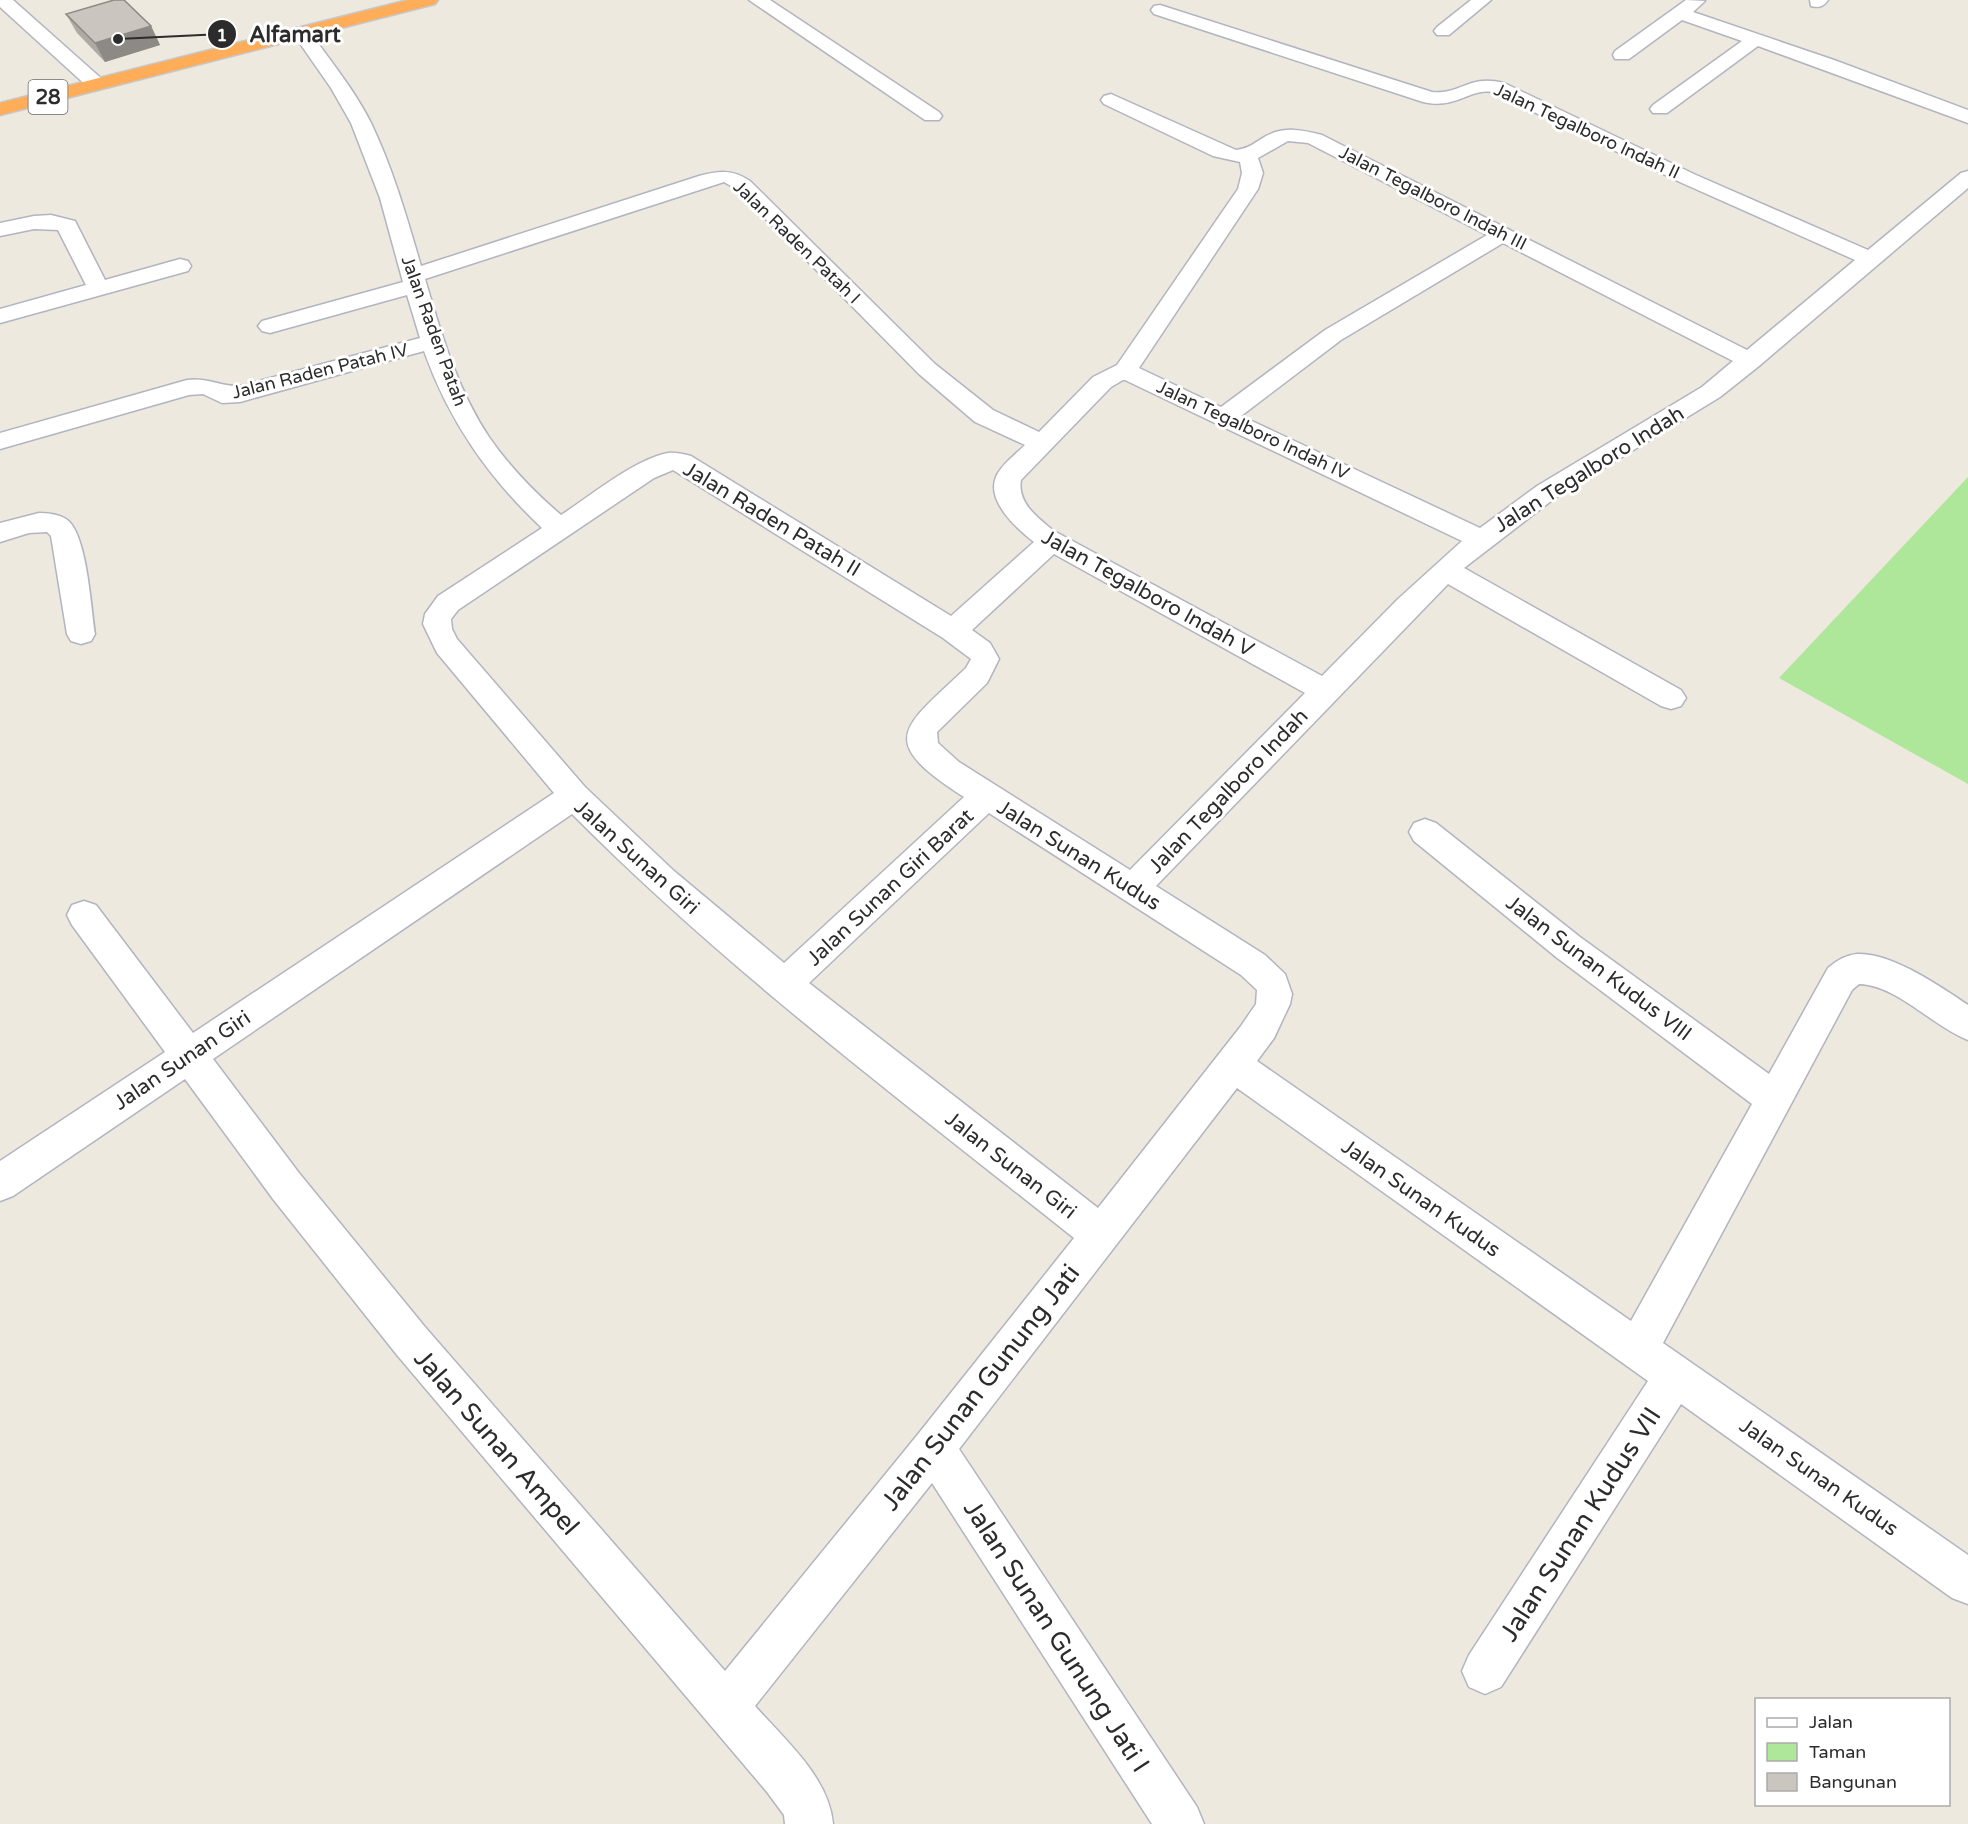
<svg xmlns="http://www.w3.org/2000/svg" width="1968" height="1824" font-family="'Varela Round',sans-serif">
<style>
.green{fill:#aee69a}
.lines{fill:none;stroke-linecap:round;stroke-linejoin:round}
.minor-casing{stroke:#b2b4c0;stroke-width:3}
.highway-casing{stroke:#c8c8c8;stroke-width:3}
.minor{fill:#fff;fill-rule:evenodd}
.highway{fill:#ffad59;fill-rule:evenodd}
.wall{fill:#aea9a3}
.shaded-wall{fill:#8d8a85}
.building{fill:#cac5be;stroke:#8d8a85;stroke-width:1.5}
.labels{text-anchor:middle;stroke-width:6;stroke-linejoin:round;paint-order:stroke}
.far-street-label{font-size:18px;fill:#2c2c2c;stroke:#fff}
.shield{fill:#fff;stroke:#6b6b6b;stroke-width:1.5}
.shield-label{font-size:20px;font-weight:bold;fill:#2c2c2c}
.street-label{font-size:21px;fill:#2c2c2c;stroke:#fff}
.near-street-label{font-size:26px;fill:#2c2c2c;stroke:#fff}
.leader{fill:none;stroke:#2c2c2c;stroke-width:2}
.callout-dot{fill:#2c2c2c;stroke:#fff;stroke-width:2}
.mark-label{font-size:18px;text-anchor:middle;font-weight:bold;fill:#fff}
.callout-label{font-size:22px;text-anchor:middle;font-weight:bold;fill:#2c2c2c;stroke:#fff;stroke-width:6;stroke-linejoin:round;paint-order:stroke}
</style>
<rect width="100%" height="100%" fill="#eee9df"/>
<polygon class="green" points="1968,477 1968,784 1779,678"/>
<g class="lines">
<defs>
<g id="minor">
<polygon points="0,0 13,0 103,80 106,84 103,88 89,88 0,7"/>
<polygon points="749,0 770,0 939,112 942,116 939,120 925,120"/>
<polygon points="1471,0 1491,0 1449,35 1437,35 1434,31 1437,27"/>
<polygon points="1686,0 1705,1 1693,12 1834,60 1968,110 1968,123 1758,46 1667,113 1653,113 1650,109 1653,105 1742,41 1682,20 1629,59 1615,59 1613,55 1615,51"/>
<path d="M1810,0H1828C1823,7 1819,8 1811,6Z"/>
<path d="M1160,5L1432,92C1461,95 1468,74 1504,83L1696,175L1868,250L1961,173L1968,171V188L1759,366L1720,397L1555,498L1464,568L1681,690L1686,698L1681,706L1671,709L1661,706L1448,584L1156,886L1265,955L1285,974L1292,994L1290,1004L1274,1038L1257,1061L1631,1321L1752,1104L1556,957L1414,841L1409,832L1414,823L1425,819L1436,823L1580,937L1769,1074L1828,968C1836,961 1846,955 1857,954C1891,952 1941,987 1968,1005V1040C1932,1026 1897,985 1859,984L1852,990L1663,1343L1968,1555V1604L1952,1598L1681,1404L1501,1687L1485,1694L1469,1687L1462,1671L1469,1655L1648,1381L1237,1088L959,1449L1197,1807L1204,1824H1152L932,1483L755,1706C784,1739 829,1777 833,1824H785L784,1815L767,1792L397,1355L273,1199L185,1079L13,1196L0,1201V1161L165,1052L72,925L67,915L72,905L84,901L96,905L193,1033L554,793L437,653L423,624L425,614L438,596L542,528C488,477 449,421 424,351L240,402L222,403L203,394L189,395L0,449V433L187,380C207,377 221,387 240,386L420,338L407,295L270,333L262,331L258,326L262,321L403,282L380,198L351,123L331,88L292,32L295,28H307C329,59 354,89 371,123C393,169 407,218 421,266L699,176C719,171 732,169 750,181L935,364L993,410L1039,432L1093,377L1117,365L1238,189L1242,173L1240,162L1213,156L1104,104L1101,100L1104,96L1111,94L1236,150C1248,149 1256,142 1266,136C1285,126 1302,130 1322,135L1747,350L1855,260L1682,183L1492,92C1470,88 1455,110 1423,102L1154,14L1151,10L1154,6ZM1288,141L1308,143L1487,235L1325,330L1221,407L1139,368L1258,189L1263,173L1258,158ZM724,182L736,189L919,374L975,422L1025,445C1016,454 1001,465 996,477C986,501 1017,529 1034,542L951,616L691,456C683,454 675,452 668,453C635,459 589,497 561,515C534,492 509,466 489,437C457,389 441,333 425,279ZM1503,243L1733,361L1702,387L1537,486L1480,528L1241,416L1341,340ZM1123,380H1125L1462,541L1398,599L1322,676L1054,531C1038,518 1017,503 1021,480L1111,387ZM673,470L943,638L971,659L966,668C902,729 875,740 964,797L784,963L674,871L585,787L457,639L452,629L451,619L458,610L654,478ZM1054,554L1305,693L1130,870L959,762L938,743L937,732L987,683L999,659L990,643L972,630ZM989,813L1241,975L1257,990L1256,1004L1241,1026L1098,1208L809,983ZM572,814C726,969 903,1102 1074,1238L919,1433L725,1671L425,1327L299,1173L213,1059Z"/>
<polygon points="51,215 75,221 105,280 180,259 188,261 191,266 188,271 0,323 0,309 86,285 58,230 34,229 0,236 0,223 34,216"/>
<path d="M39,513C47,513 58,514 66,519C87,532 91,609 95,634L91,641L81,644L71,641L67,634L51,536L47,532L29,533L0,542V523Z"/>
</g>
<polygon id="highway" points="408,0 438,0 435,4 0,115 0,103"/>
</defs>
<use href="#minor" class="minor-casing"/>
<use href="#highway" class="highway-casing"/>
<use href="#minor" class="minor"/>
<use href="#highway" class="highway"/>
</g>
<polygon class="wall" points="66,14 151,26 160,45 105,62 77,33"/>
<polygon class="shaded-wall" points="151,26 160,45 105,62 95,43"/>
<polygon class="building" points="114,0 124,0 151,26 95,43 66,14"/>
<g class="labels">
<g class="far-street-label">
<text transform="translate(1587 131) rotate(25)" y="6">Jalan Tegalboro Indah II</text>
<text transform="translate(1433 198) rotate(27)" y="6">Jalan Tegalboro Indah III</text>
<text transform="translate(797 242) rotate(44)" y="6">Jalan Raden Patah I</text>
<text transform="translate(434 331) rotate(70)" y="6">Jalan Raden Patah</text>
<text transform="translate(320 371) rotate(-14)" y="6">Jalan Raden Patah IV</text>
<text transform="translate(1253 430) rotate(25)" y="6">Jalan Tegalboro Indah IV</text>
</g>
<rect class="shield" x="28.5" y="80" width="39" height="34" rx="4.5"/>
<g class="shield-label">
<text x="48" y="104">28</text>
</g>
<g class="street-label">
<text transform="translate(1589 469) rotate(-32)" y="7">Jalan Tegalboro Indah</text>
<text transform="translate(772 519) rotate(31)" y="7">Jalan Raden Patah II</text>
<text transform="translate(1148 593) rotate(29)" y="7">Jalan Tegalboro Indah V</text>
<text transform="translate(1228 791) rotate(-46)" y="7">Jalan Tegalboro Indah</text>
<text transform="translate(1079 855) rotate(32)" y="7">Jalan Sunan Kudus</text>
<text transform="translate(637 857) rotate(42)" y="7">Jalan Sunan Giri</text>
<text transform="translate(890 887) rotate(-43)" y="7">Jalan Sunan Giri Barat</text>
<text transform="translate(1599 968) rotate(37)" y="7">Jalan Sunan Kudus VIII</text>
<text transform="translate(182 1060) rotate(-34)" y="7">Jalan Sunan Giri</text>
<text transform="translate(1011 1165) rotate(38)" y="7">Jalan Sunan Giri</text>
<text transform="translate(1421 1198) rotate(35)" y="7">Jalan Sunan Kudus</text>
<text transform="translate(1819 1477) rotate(35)" y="7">Jalan Sunan Kudus</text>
</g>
<g class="near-street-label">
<text transform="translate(980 1387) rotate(-52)" y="9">Jalan Sunan Gunung Jati</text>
<text transform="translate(497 1442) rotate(49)" y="9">Jalan Sunan Ampel</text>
<text transform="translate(1580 1524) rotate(-57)" y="9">Jalan Sunan Kudus VII</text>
<text transform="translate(1057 1636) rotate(57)" y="9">Jalan Sunan Gunung Jati I</text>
</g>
</g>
<path class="leader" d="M118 39L222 34"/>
<g class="callout-dot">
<circle cx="118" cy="39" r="6"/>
<circle cx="222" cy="34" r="15"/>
</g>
<g class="mark-label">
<text x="222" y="41">1</text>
</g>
<g class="callout-label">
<text x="295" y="42">Alfamart</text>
</g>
<rect x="1755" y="1698" width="195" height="108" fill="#ffffff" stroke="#ababab" stroke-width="1.5"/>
<rect x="1767" y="1718" width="30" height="9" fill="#ffffff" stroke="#ababab" stroke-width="1.5"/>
<text x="1809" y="1728" font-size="18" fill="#2c2c2c">Jalan</text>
<rect x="1767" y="1743" width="30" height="18" fill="#aee69a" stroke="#ababab" stroke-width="1.5"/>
<text x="1809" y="1758" font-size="18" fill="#2c2c2c">Taman</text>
<rect x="1767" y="1773" width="30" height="18" fill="#cac5be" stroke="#ababab" stroke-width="1.5"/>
<text x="1809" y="1788" font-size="18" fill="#2c2c2c">Bangunan</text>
</svg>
